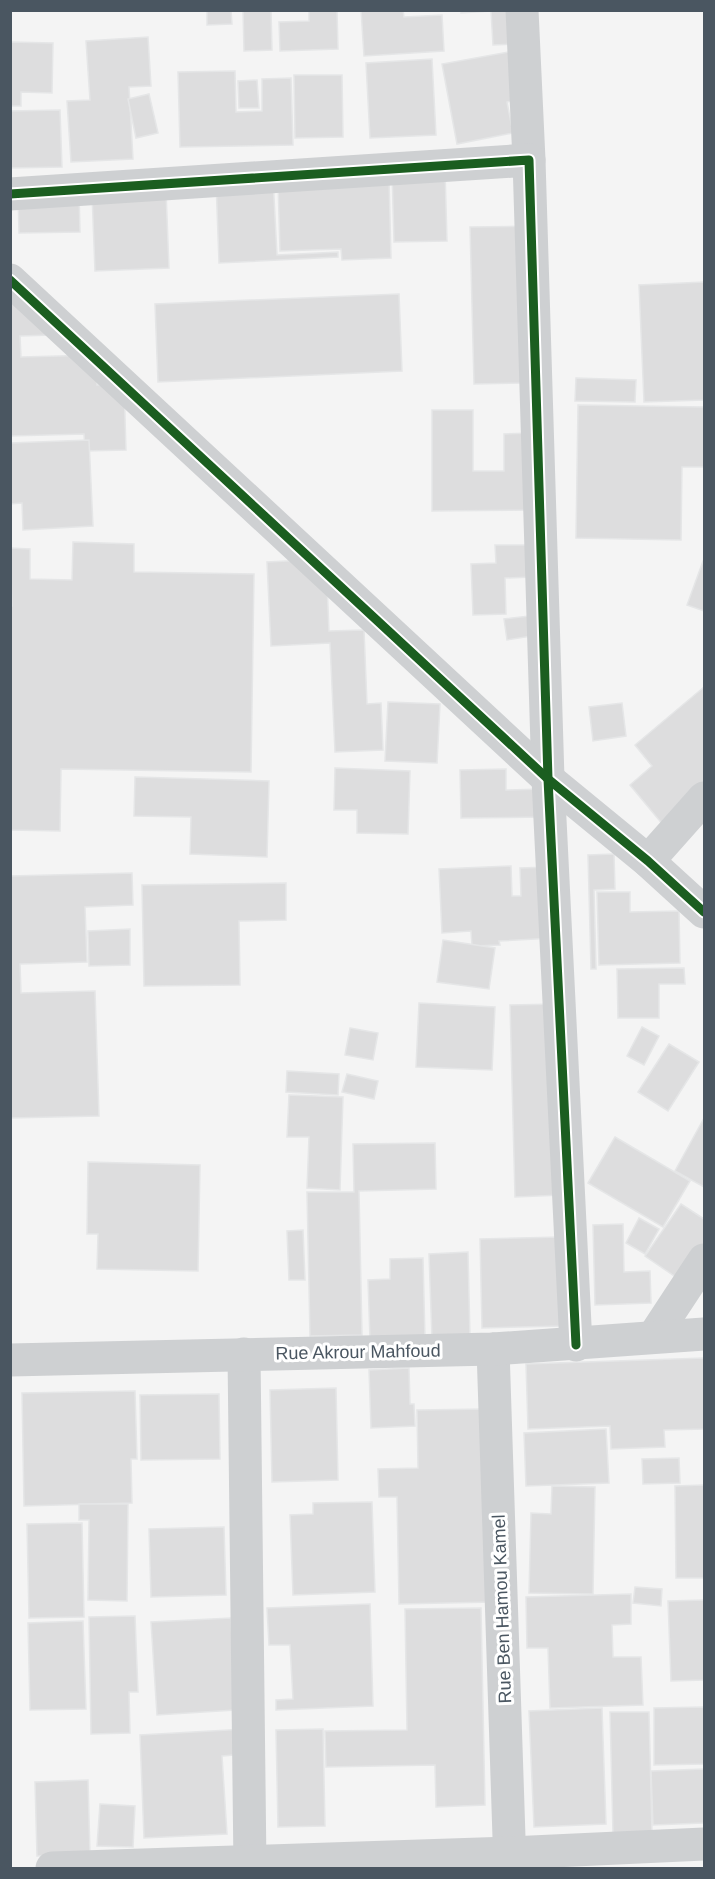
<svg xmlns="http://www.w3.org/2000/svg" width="715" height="1879" font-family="Helvetica,sans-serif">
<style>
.building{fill:#ddddde;stroke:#e5e6e7;stroke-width:1.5}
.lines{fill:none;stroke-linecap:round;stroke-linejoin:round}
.street{stroke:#ced0d2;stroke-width:33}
.cycleway-casing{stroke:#fff;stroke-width:13}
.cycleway{stroke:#1b5e20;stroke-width:9}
.labels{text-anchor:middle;stroke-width:6;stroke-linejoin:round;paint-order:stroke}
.street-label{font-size:18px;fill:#4a5661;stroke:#fff}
</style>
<rect width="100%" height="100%" fill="#f4f4f4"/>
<g class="building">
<polygon points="207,10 231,10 232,24 207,25"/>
<polygon points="243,10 271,10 272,50 244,51"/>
<polygon points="309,10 337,10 338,49 280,51 279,22 309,21"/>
<polygon points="361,10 403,10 404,17 442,15 444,51 364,56"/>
<polygon points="461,10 530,10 532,43 493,45 491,11 461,13"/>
<polygon points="148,37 151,86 129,87 133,159 71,162 67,101 90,100 86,41"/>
<polygon points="10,42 53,43 52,93 21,92 21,106 10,106"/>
<polygon points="514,51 523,99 507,102 513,133 457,144 442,64"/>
<polygon points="432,59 436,135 370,138 366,63"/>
<polygon points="235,71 236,112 262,111 262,79 291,78 293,145 180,147 178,72"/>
<polygon points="294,75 342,75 343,137 295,138"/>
<polygon points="257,80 259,108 239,108 238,81"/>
<polygon points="149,94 158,133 136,138 128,99"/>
<polygon points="60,110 62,167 10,168 10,111"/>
<polygon points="445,170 447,241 394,242 392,172"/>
<polygon points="273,178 277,255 338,252 338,257 219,263 216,181"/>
<polygon points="389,178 391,258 342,260 341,249 280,251 278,182"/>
<polygon points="166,191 169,268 95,271 92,194"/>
<polygon points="79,192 80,232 19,233 18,194"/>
<polygon points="536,226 521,383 474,384 470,227"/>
<polygon points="704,282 704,400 644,402 639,285"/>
<polygon points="399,294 402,371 158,382 155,304"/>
<polygon points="10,300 51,335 20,336 21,357 96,355 97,385 124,384 126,450 85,451 84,434 10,436"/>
<polygon points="576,378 636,380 635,402 575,401"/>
<polygon points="578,405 704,407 704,467 682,467 681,540 576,538"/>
<polygon points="432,410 473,410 473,471 504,471 504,434 534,433 534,510 432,511"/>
<polygon points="89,440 93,526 23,530 22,503 10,504 10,443"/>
<polygon points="73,542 134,544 134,572 254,574 251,772 61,769 60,831 10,830 10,606 12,606 10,548 30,549 30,579 72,580"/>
<polygon points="495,545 531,545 532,577 505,578 506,614 473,615 471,564 496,563"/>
<polygon points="326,559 329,631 364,630 367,704 381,703 383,750 335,752 330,643 271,646 267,562"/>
<polygon points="703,561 704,561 704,611 687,605"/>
<polygon points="529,616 532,636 507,640 504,619"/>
<polygon points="704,687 704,792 664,826 630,785 652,766 635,745"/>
<polygon points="388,702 440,704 437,763 385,761"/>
<polygon points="622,703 626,736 593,741 589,707"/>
<polygon points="335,768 410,771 408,834 357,833 357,810 334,810"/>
<polygon points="506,769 506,790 543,789 544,817 461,818 460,770"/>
<polygon points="135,777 269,781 267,857 190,854 191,817 134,816"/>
<polygon points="614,854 615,889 594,890 596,969 591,969 588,855"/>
<polygon points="511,866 512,896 521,896 520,868 549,867 553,938 499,941 500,945 472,946 471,931 442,933 439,869"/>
<polygon points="132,873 133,905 85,907 87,962 20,964 21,993 95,991 99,1116 10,1118 10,876"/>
<polygon points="286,883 286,920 239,921 240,985 144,986 142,885"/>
<polygon points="597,892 630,892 630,912 679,911 680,963 599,965"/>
<polygon points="130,929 130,965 89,966 88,931"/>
<polygon points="443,940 495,948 489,989 437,982"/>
<polygon points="684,968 685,984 659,984 659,1018 618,1018 617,969"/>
<polygon points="419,1003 495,1007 492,1070 416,1067"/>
<polygon points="557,1004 562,1195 515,1197 510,1005"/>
<polygon points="642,1027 659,1036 644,1065 627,1056"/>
<polygon points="350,1028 378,1033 373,1060 345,1055"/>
<polygon points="669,1044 699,1062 668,1111 638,1092"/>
<polygon points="287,1071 339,1074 338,1095 286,1092"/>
<polygon points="347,1074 378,1081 374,1099 342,1092"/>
<polygon points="289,1095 343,1097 340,1190 307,1188 309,1137 287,1137"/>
<polygon points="704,1118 704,1187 675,1171"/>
<polygon points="615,1137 690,1181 663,1227 588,1183"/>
<polygon points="435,1143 436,1189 359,1191 362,1335 310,1336 307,1192 354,1192 353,1144"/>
<polygon points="88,1162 200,1165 198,1271 97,1269 98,1234 87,1234"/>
<polygon points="681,1204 704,1219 704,1251 683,1282 645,1256"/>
<polygon points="639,1218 659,1229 645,1254 626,1243"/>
<polygon points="623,1224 624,1272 650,1271 651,1303 595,1305 593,1225"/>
<polygon points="303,1230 305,1280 289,1280 287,1231"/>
<polygon points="561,1237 563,1326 482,1328 480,1239"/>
<polygon points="468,1252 470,1338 432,1340 429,1254"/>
<polygon points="423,1258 425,1339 370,1340 368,1280 390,1279 390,1259"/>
<polygon points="704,1358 704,1429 664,1430 665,1447 611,1449 610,1426 528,1429 526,1364"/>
<polygon points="409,1368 410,1404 414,1404 415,1426 371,1428 369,1370"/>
<polygon points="336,1388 338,1480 272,1482 270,1390"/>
<polygon points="135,1391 137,1459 131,1459 132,1503 24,1506 22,1393"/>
<polygon points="219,1394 220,1459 141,1460 140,1395"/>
<polygon points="486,1409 494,1602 399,1604 397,1497 379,1497 378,1469 418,1468 417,1410"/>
<polygon points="606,1429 609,1483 526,1486 524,1433"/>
<polygon points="679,1458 680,1483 643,1484 642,1459"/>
<polygon points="704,1485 704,1578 676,1578 675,1486"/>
<polygon points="552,1486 595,1487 593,1594 529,1593 531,1513 551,1514"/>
<polygon points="372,1502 375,1592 293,1595 290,1515 313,1514 313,1503"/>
<polygon points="79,1504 128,1504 127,1601 88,1600 89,1520 79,1520"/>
<polygon points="82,1523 84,1617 29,1618 27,1524"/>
<polygon points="224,1527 226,1595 151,1597 149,1529"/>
<polygon points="635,1587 662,1589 661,1606 633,1603"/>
<polygon points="631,1594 631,1624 612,1625 613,1657 641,1657 643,1705 550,1708 548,1648 527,1648 526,1597"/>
<polygon points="704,1600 704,1680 671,1681 668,1601"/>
<polygon points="370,1604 373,1706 276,1710 276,1700 293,1699 290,1645 269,1645 267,1608"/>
<polygon points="481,1608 485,1805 436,1807 435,1765 326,1767 325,1731 407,1730 405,1609"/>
<polygon points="135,1616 138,1692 129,1692 130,1733 91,1734 89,1617"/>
<polygon points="231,1618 235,1710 157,1715 151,1622"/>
<polygon points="83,1621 86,1709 30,1710 28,1623"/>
<polygon points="704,1707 704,1764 654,1765 654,1708"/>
<polygon points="602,1708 606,1824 534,1827 529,1711"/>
<polygon points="610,1712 649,1712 652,1833 613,1834"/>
<polygon points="246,1729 247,1754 222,1756 227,1834 144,1838 140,1735"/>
<polygon points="323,1729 325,1826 278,1827 276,1730"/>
<polygon points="704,1769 704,1823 653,1825 651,1771"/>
<polygon points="88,1780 90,1854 37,1856 35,1782"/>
<polygon points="100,1804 135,1806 133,1847 97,1846"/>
</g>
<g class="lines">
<g class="street">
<polyline points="522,10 529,160"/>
<polyline points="10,194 529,160 548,779 576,1345"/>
<polyline points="10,280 548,779 648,861 704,912"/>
<polyline points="648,861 704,798"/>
<polyline points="654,1336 704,1260"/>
<polyline points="493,1349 510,1868"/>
<polyline points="244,1354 250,1868"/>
<polyline points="10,1360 493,1349 704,1334"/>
<polyline points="52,1868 510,1853 704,1844"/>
</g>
<defs>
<g id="cycleway">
<polyline points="10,194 529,160 548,779 576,1345"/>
<polyline points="10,280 548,779 648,861 704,912"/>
</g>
</defs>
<use href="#cycleway" class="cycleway-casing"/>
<use href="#cycleway" class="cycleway"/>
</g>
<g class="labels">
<g class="street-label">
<text transform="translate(358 1352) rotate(-1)" y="6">Rue Akrour Mahfoud</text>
<text transform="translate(502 1609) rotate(-92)" y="6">Rue Ben Hamou Kamel</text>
</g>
</g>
<rect width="715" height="1879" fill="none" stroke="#4a5661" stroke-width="24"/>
</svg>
